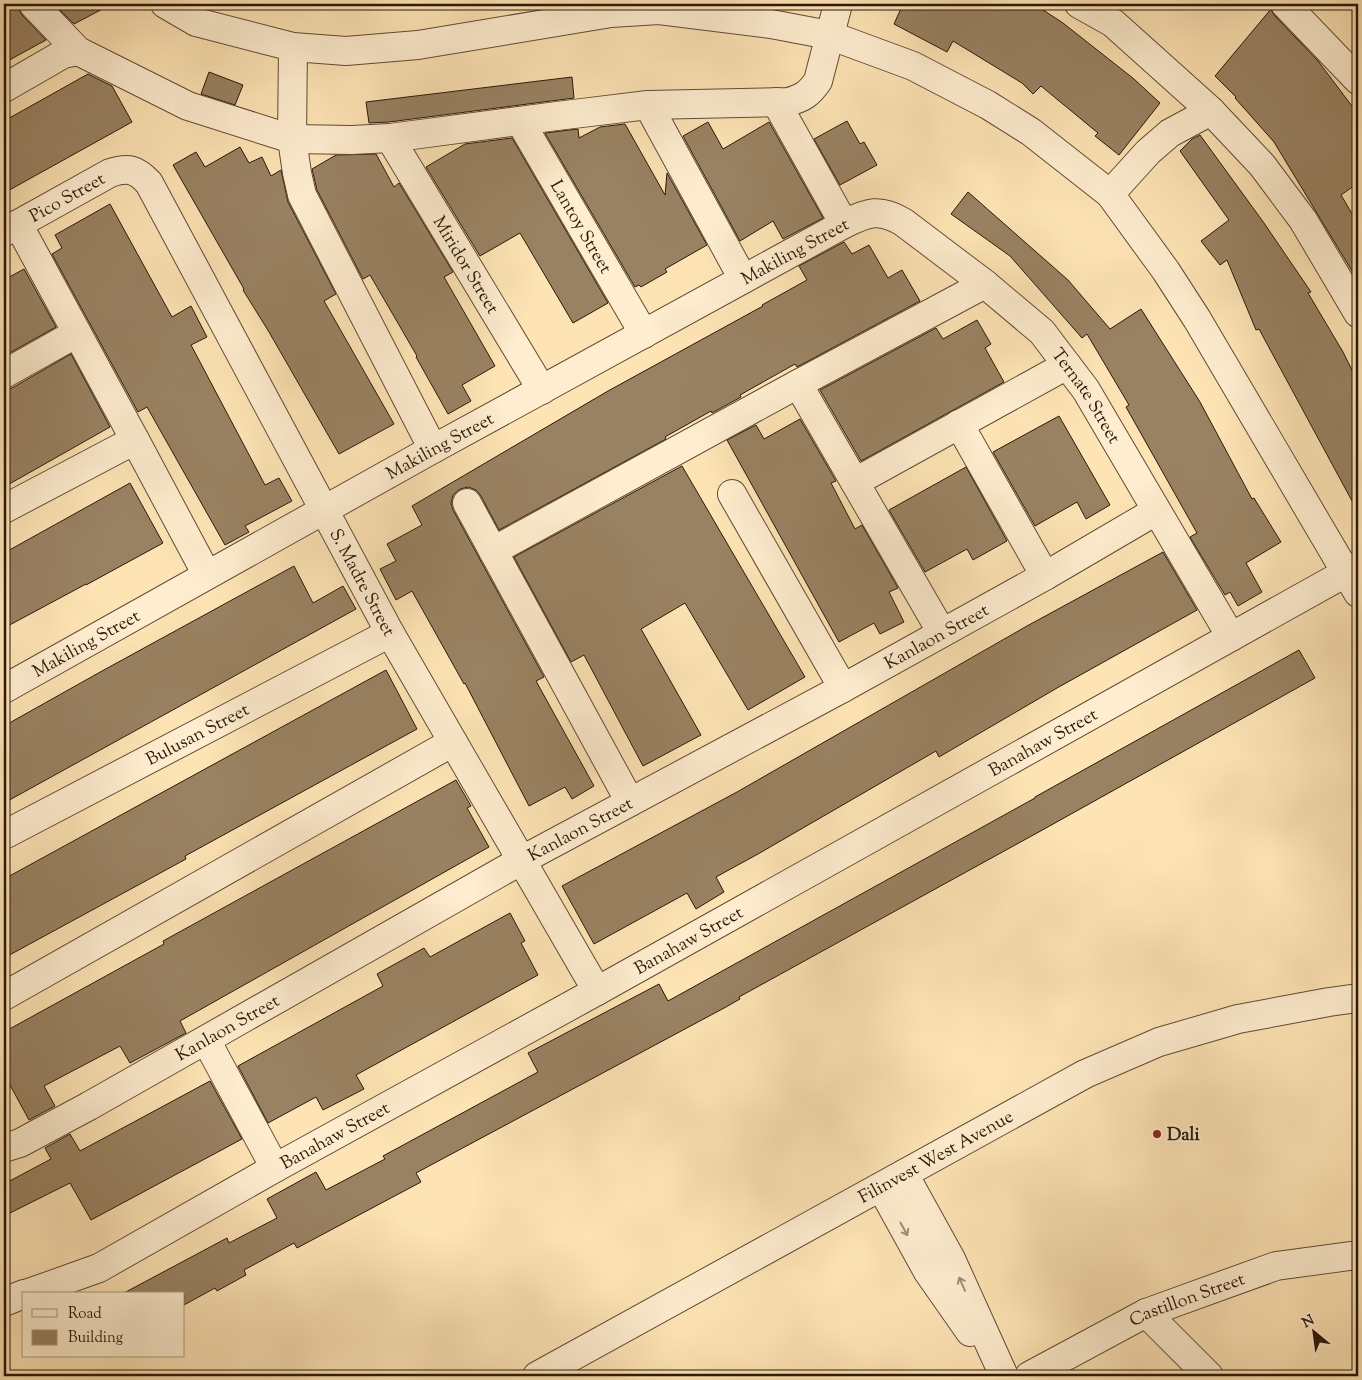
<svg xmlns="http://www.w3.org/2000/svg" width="1362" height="1380" font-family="'Sorts Mill Goudy',serif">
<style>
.building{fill:#998262;stroke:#2b1809}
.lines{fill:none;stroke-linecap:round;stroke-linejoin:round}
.minor-casing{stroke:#604b34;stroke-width:30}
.tertiary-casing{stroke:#604b34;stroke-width:30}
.minor{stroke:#feedcf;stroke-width:28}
.tertiary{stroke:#feedcf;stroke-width:28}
.oneway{stroke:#9f8d76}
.poi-dot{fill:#8f2418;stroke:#feedcf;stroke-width:2}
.labels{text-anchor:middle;stroke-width:4.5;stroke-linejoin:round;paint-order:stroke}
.street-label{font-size:18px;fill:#2b1809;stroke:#feedcf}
.poi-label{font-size:18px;font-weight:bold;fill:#2b1809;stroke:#feedcf;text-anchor:start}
</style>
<rect width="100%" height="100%" fill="#fee4b5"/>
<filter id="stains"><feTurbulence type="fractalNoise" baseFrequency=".004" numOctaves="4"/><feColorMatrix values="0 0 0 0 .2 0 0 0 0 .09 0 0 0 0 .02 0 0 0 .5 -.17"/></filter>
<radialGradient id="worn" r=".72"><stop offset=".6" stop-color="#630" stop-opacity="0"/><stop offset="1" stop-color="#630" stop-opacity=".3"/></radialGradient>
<g class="building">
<polygon points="4,4 18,4 18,8 22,15 46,40 4,63"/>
<polygon points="54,4 112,4 74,24"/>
<polygon points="903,4 1034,4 1063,23 1134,79 1160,103 1119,155 1095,136 1098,133 1041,86 1033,94 1022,83 953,41 947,52 894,24"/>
<polygon points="1271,9 1274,15 1318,61 1358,114 1358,183 1341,195 1358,224 1358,281 1274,142 1235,98 1236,97 1215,76"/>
<polygon points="209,72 243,85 235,105 201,94"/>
<polygon points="88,74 112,86 132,122 4,193 4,121"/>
<polygon points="572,77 574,98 389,122 369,123 366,102"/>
<polygon points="847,121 860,144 864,142 877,165 840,185 814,139"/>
<polygon points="708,122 723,149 769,122 823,218 783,239 773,221 740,241 683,136"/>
<polygon points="625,124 665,195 667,173 707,245 665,269 667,272 641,287 639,285 635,287 545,133 578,129 579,138 600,127"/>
<polygon points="1200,135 1264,223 1311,292 1308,293 1343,352 1358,382 1358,512 1259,329 1256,330 1227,260 1220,265 1201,241 1229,220 1180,151 1192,139"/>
<polygon points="512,138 608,303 573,323 520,233 480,256 426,167 465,144"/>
<polygon points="240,147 249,163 262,157 271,176 281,170 288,202 336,294 324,301 394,424 339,454 269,332 243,290 244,289 173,165 196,152 205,167"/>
<polygon points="376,154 394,187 399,183 453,272 444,277 495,366 462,385 471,401 448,414 416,357 417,356 370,275 363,279 317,190 312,169 336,155"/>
<polygon points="968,192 1068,280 1110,329 1141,309 1200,402 1252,499 1254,498 1281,542 1246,563 1262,592 1238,606 1230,592 1225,595 1190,537 1197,533 1126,407 1129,405 1087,334 1082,338 1010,256 951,214"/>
<polygon points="110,204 172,317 191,306 207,337 191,345 265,485 279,478 292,501 245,526 249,532 225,545 147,407 138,412 52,254 62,248 55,235"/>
<polygon points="844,242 852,254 869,245 888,278 902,270 920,301 797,367 795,364 740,395 741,397 712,413 711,411 665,437 666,439 499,530 481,496 476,490 468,487 460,489 453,495 451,503 453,510 544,677 536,681 594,786 572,799 565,787 529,806 465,683 464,684 412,591 396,600 380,569 396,561 387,544 422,525 412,506 608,391 763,306 762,305 807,280 799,266"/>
<polygon points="24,269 56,327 4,356 4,280"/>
<polygon points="977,320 991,344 985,348 1004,382 861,461 820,390 936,328 943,339"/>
<polygon points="71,354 110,427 4,487 4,390 12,388"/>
<polygon points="1059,416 1110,505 1086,519 1077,502 1035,526 993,452"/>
<polygon points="800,419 836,481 831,483 855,529 862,525 898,588 889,592 904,622 880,634 874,623 839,642 727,440 756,425 764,439"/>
<polygon points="682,466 805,677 748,710 685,603 641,629 701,735 643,766 584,655 571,662 514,557"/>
<polygon points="966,467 1007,541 973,560 967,549 925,572 889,510"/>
<polygon points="130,483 163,543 86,585 86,584 4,628 4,553"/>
<polygon points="1163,552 1197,610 1057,688 939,757 936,751 758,854 716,877 724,892 696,909 687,893 594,944 562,886 737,792 1027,626"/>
<polygon points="294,566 313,603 343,586 356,609 4,803 4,726 102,671"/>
<polygon points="1299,650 1315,678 1046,828 739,997 740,999 726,1007 416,1173 421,1182 297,1248 294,1243 244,1270 246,1275 217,1291 215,1288 184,1305 184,1294 122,1294 227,1238 229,1243 277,1218 267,1199 316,1172 326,1190 385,1159 383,1156 538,1072 528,1053 659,984 668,1001 1035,798 1035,797"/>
<polygon points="386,670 417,729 185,856 186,859 4,958 4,879"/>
<polygon points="456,780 471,806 467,808 489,847 180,1021 186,1033 130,1063 120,1046 44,1086 55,1106 29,1120 4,1074 4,1032 164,944 163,941"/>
<polygon points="510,913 525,941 521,943 538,975 356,1075 364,1089 323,1110 316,1097 268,1123 238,1066 383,986 377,974 424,948 430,957"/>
<polygon points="210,1081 242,1139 91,1220 70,1183 4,1216 4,1184 51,1159 45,1148 70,1134 80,1151"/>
</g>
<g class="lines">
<defs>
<g id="minor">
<path d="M33,4L78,51L188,106L292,139L352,140L390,138L557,116L648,105L788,102C803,98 809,94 818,81L838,4"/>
<polyline points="165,4 196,22 293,47 346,51 418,45 611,13 659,10 771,24 829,35 913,66 988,105 1031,132 1110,194 1166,271 1197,319 1358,593"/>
<polyline points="1079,4 1113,23 1211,111"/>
<polyline points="1285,4 1358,80"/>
<polyline points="293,47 292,139 297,173 302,195 433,449"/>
<polyline points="4,88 63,54 78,51"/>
<polyline points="776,102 844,224"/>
<polyline points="648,105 743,279"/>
<path id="s1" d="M520,121L644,334"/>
<path id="s2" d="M390,138L542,390"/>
<polyline points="1110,194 1148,152 1170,133 1211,111 1262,165 1303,220 1358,313"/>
<polyline points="18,224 135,440 207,575"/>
<path id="s3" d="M4,232L110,173C128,167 136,169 149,183L390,633L597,991"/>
<polyline points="4,374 77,333"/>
<polyline points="798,384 942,633"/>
<polyline points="959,424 1045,576"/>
<polyline points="855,482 1067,365"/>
<polyline points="732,494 843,688"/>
<polyline points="467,503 630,802"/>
<polyline points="4,509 135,440"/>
<polyline points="493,551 798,384 985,284"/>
<path id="s4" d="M4,689L433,449L844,224C868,212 880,208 903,222L985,284L1042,332L1086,390L1231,637"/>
<path id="s5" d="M4,835L390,633"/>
<polyline points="4,996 453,742"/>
<polyline points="206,1040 275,1168"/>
<path id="s6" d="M4,1148L20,1143L89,1106L522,860L843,688L1045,576L1156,511"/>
<polyline points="904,1174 951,1259 1004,1376"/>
<polyline points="881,1187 928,1272 970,1332"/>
<path id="s7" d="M26,1294L99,1268L275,1168L597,991L1358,566"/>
<polyline points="4,1302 24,1294"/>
<polyline points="1146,1313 1209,1376"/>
<path id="s8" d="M1029,1376L1146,1313L1276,1266L1350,1256H1358"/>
</g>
<g id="tertiary">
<path id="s9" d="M537,1376L1085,1074L1159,1042L1238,1019L1329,1002L1358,998"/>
</g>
</defs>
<use href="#minor" class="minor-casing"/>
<use href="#tertiary" class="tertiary-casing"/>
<use href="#minor" class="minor"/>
<use href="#tertiary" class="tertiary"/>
</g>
<defs><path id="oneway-shaft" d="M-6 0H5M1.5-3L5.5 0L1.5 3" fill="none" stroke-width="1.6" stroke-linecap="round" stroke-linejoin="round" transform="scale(1.25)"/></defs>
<g class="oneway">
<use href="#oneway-shaft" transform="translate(904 1229) rotate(61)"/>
<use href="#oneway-shaft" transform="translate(962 1284) rotate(-114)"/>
</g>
<circle class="poi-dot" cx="1157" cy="1134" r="5"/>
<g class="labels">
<g class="street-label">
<text dy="6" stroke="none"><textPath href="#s3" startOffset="72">Pico Street</textPath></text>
<text dy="6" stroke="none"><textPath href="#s1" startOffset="122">Lantoy Street</textPath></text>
<text dy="6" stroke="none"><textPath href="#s4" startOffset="904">Makiling Street</textPath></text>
<text dy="6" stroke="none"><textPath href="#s2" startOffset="148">Miridor Street</textPath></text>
<text dy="6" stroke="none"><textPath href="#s4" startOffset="1278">Ternate Street</textPath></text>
<text dy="6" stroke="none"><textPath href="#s4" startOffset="499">Makiling Street</textPath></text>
<text dy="6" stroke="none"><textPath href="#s3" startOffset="618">S. Madre Street</textPath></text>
<text dy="6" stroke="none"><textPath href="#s6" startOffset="1064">Kanlaon Street</textPath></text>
<text dy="6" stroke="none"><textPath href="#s4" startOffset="94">Makiling Street</textPath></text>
<text dy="6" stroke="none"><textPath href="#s5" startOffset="218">Bulusan Street</textPath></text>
<text dy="6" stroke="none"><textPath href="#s7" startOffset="1158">Banahaw Street</textPath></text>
<text dy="6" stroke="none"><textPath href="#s6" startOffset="659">Kanlaon Street</textPath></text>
<text dy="6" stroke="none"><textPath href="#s7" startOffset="752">Banahaw Street</textPath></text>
<text dy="6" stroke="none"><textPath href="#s6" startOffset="254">Kanlaon Street</textPath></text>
<text dy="6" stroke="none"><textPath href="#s7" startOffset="348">Banahaw Street</textPath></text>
<text dy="6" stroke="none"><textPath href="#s9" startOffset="455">Filinvest West Avenue</textPath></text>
<text dy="6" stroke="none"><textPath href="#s8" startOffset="176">Castillon Street</textPath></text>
</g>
<g class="poi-label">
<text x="1167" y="1140">Dali</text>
</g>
</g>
<rect width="1362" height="1380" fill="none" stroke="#fee4b5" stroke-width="20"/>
<rect x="5" y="5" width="1352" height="1370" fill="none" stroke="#2b1809" stroke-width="2.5"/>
<rect x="10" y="10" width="1342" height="1360" fill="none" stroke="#2b1809"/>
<rect x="22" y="1292" width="162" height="65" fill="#feedcf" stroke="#aa9880"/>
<rect x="32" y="1309" width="25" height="8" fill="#feedcf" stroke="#aa9880"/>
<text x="68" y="1318" font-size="15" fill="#2b1809">Road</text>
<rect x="32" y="1330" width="25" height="15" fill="#998262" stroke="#aa9880"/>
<text x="68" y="1342" font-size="15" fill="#2b1809">Building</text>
<g transform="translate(1314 1332) rotate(331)" stroke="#feedcf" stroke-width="4" paint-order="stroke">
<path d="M0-4L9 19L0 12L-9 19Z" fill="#2b1809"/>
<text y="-8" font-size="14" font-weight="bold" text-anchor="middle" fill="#2b1809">N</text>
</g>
<rect width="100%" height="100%" filter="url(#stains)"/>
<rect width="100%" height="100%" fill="url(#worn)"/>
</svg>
